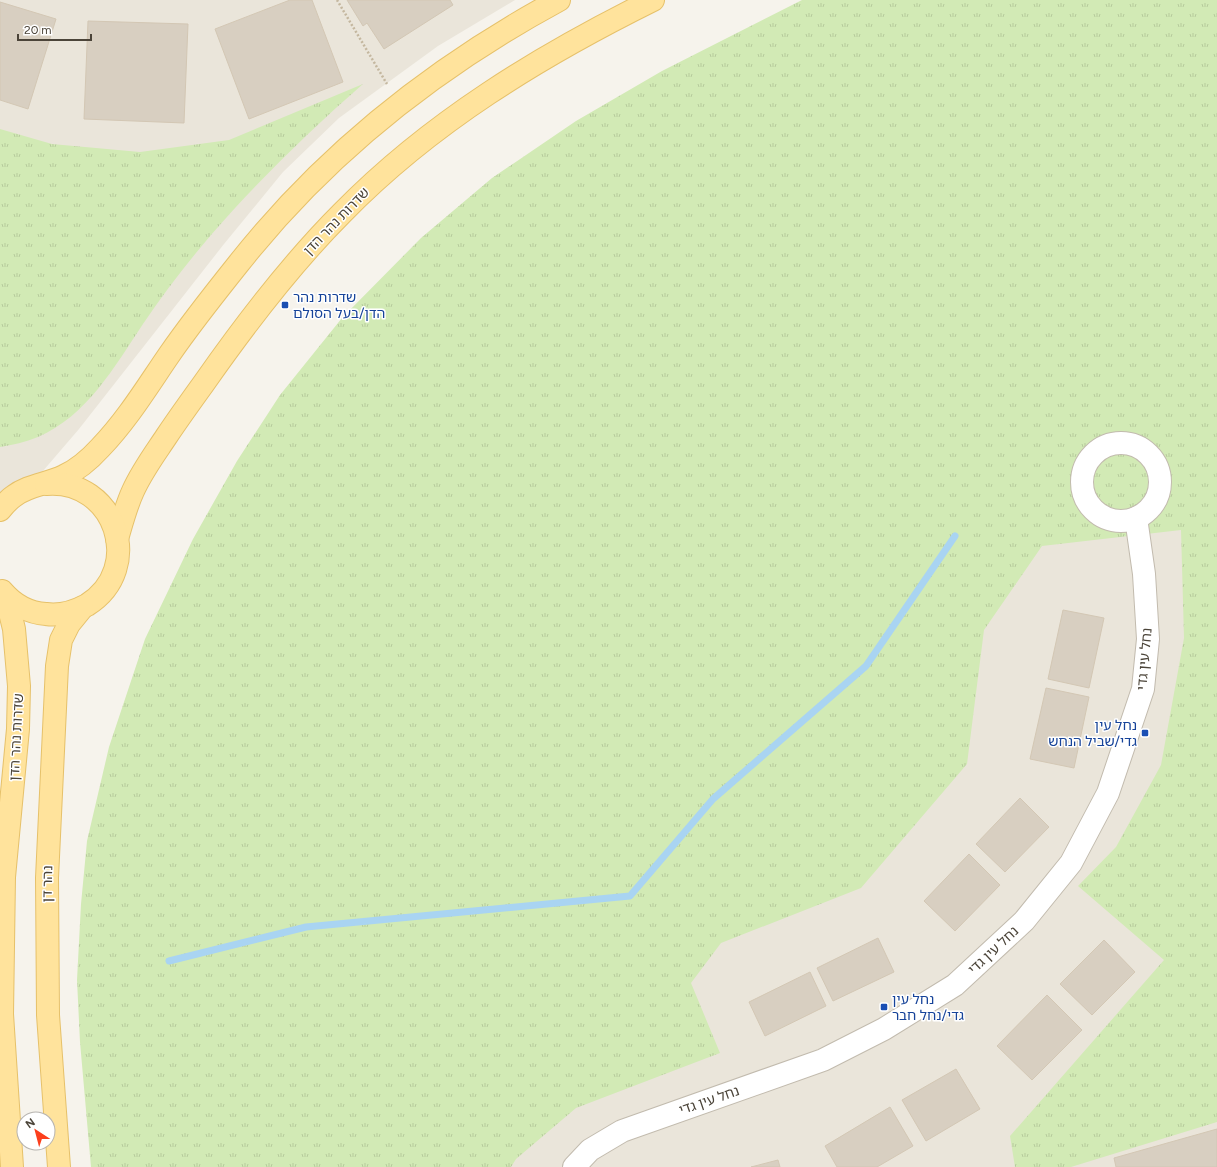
<svg xmlns="http://www.w3.org/2000/svg" width="1217" height="1167" font-family="Figtree,'Noto Sans Hebrew',sans-serif">
<style>
.residential{fill:#eae5da}
.grass{fill:url(#grass-tufts)}
.lines{fill:none;stroke-linecap:round;stroke-linejoin:round}
.stream{stroke:#a9d4f2;stroke-width:7}
.building{fill:#d8cfc1;stroke:#d3c7b4}
.minor-casing{stroke:#c2bbae;stroke-width:24}
.major-casing{stroke:#e6c16a;stroke-width:24}
.path{stroke:#c4b79f;stroke-width:2.5;stroke-dasharray:2 2;stroke-linecap:butt}
.minor{stroke:#fff;stroke-width:22}
.major{stroke:#ffe39c;stroke-width:22}
.transit-dot{fill:#1a4fb4;stroke:#fff;stroke-width:1.5}
.labels{text-anchor:middle;stroke-width:3;stroke-linejoin:round;paint-order:stroke}
.street-label{font-size:14px;fill:#4b4439;stroke:#fff}
.transit-label{font-size:14px;fill:#164399;stroke:#fff;text-anchor:start}
</style>
<defs>
<pattern id="grass-tufts" width="24" height="20" patternUnits="userSpaceOnUse"><rect width="24" height="20" fill="#d2eab5"/><path d="M3 7l-1-3M5 7V3M7 7l1-3M15 17l-1-3M17 17v-4M19 17l1-3" fill="none" stroke="#b6ca9c"/></pattern>
</defs>
<rect width="100%" height="100%" fill="#f6f3ec"/>
<g class="residential">
<polygon points="0,0 515,0 438,46 339,118 283,172 224,244 79,429 0,521"/>
<polygon points="1217,0 1217,1167 413,1167"/>
</g>
<g class="grass">
<polygon points="802,0 1217,0 1217,1122 1071,1167 1015,1167 1010,1136 1164,960 1078,886 1116,847 1161,765 1184,638 1181,530 1042,546 984,630 967,764 861,888 721,943 691,983 720,1053 576,1108 516,1159 511,1167 91,1167 80,1042 77,980 81,904 87,841 109,747 145,639 193,539 237,461 280,395 342,318 421,238 492,178 576,121 662,71"/>
<path d="M363,84C309,131 258,181 211,235C187,263 164,293 143,324C115,366 87,416 38,437C25,442 13,445 0,447V129L52,144L140,152L229,140Z"/>
</g>
<g class="lines">
<polyline class="stream" points="169,961 306,927 630,896 713,799 866,666 955,536"/>
</g>
<g class="building">
<polygon points="290,0 312,0 343,82 249,119 215,29"/>
<polygon points="347,0 450,0 453,5 384,49 367,23 363,26"/>
<polygon points="0,2 56,19 28,109 0,100"/>
<polygon points="88,21 188,24 184,123 84,119"/>
<polygon points="1063,610 1104,618 1089,688 1048,679"/>
<polygon points="1046,688 1089,697 1074,768 1030,759"/>
<polygon points="1020,798 1049,827 1005,872 976,844"/>
<polygon points="969,854 1000,885 955,931 924,901"/>
<polygon points="878,938 894,972 833,1001 817,968"/>
<polygon points="1104,940 1135,972 1092,1015 1060,984"/>
<polygon points="810,972 826,1006 765,1036 749,1002"/>
<polygon points="1047,995 1082,1030 1032,1080 997,1046"/>
<polygon points="956,1069 980,1109 926,1141 902,1100"/>
<polygon points="890,1107 913,1146 877,1167 837,1167 825,1146"/>
<polygon points="1217,1129 1217,1167 1116,1167 1114,1158"/>
<polygon points="778,1160 780,1167 751,1167"/>
</g>
<g class="lines">
<defs>
<g id="minor">
<circle cx="1121" cy="482" r="39"/>
<polyline points="574,1167 590,1150 622,1131 823,1060 884,1029 955,985 1024,921 1071,863 1108,793 1143,689 1148,639 1144,574 1136,518"/>
</g>
<g id="major">
<path d="M0,510C4,505 8,500 14,496C28,485 48,484 64,476C77,470 90,459 100,448C127,420 147,387 169,355C191,323 215,293 239,263C326,153 437,66 559,0"/>
<path d="M117,539C122,522 126,506 133,491C142,471 154,455 166,437C178,419 191,401 204,383C246,323 290,265 342,213C431,122 540,56 653,0"/>
<path d="M2,591C13,604 29,613 46,614C61,616 74,612 87,605C146,568 115,478 46,484"/>
<polyline points="6,596 14,629 19,686 18,729 4,877 2,1014 12,1167"/>
<polyline points="59,1167 48,1015 47,878 57,666 61,640 69,624 82,608"/>
</g>
</defs>
<use href="#minor" class="minor-casing"/>
<use href="#major" class="major-casing"/>
<polyline class="path" points="337,0 387,84"/>
<use href="#minor" class="minor"/>
<use href="#major" class="major"/>
</g>
<g class="transit-dot">
<rect x="281" y="301" width="8" height="8" rx="2"/>
<rect x="1141" y="729" width="8" height="8" rx="2"/>
<rect x="880" y="1003" width="8" height="8" rx="2"/>
</g>
<g class="labels">
<g class="street-label">
<text transform="translate(336 221) rotate(-46)" y="5">שדרות נהר הדן</text>
<text transform="translate(1144 659) rotate(-85)" y="5">נחל עין גדי</text>
<text transform="translate(16 737) rotate(-87)" y="5">שדרות נהר הדן</text>
<text transform="translate(47 884) rotate(-89)" y="5">נהר דן</text>
<text transform="translate(993 950) rotate(-43)" y="5">נחל עין גדי</text>
<text transform="translate(709 1100) rotate(-19)" y="5">נחל עין גדי</text>
</g>
<g class="transit-label">
<text x="293" y="302">שדרות נהר<tspan x="293" dy="16">הדן/בעל הסולם</tspan></text>
<text x="1137" y="730" text-anchor="end">נחל עין<tspan x="1137" dy="16">גדי/שביל הנחש</tspan></text>
<text x="892" y="1004">נחל עין<tspan x="892" dy="16">גדי/נחל חבר</tspan></text>
</g>
</g>
<g transform="translate(36 1131) rotate(324)"><circle r="19" fill="#ffffff" stroke="#b7b4b0"/>
<path d="M0-3L7 15L0 10L-7 15Z" fill="#fc3f1d"/>
<text y="-6" font-size="11" font-weight="bold" text-anchor="middle" fill="#4b4439">N</text>
</g>
<path d="M18 34v6h73v-6" fill="none" stroke="#4b4439" stroke-width="2"/>
<text x="24" y="34" font-size="12" fill="#4b4439" stroke="#ffffff" stroke-width="3" paint-order="stroke">20 m</text>
</svg>
